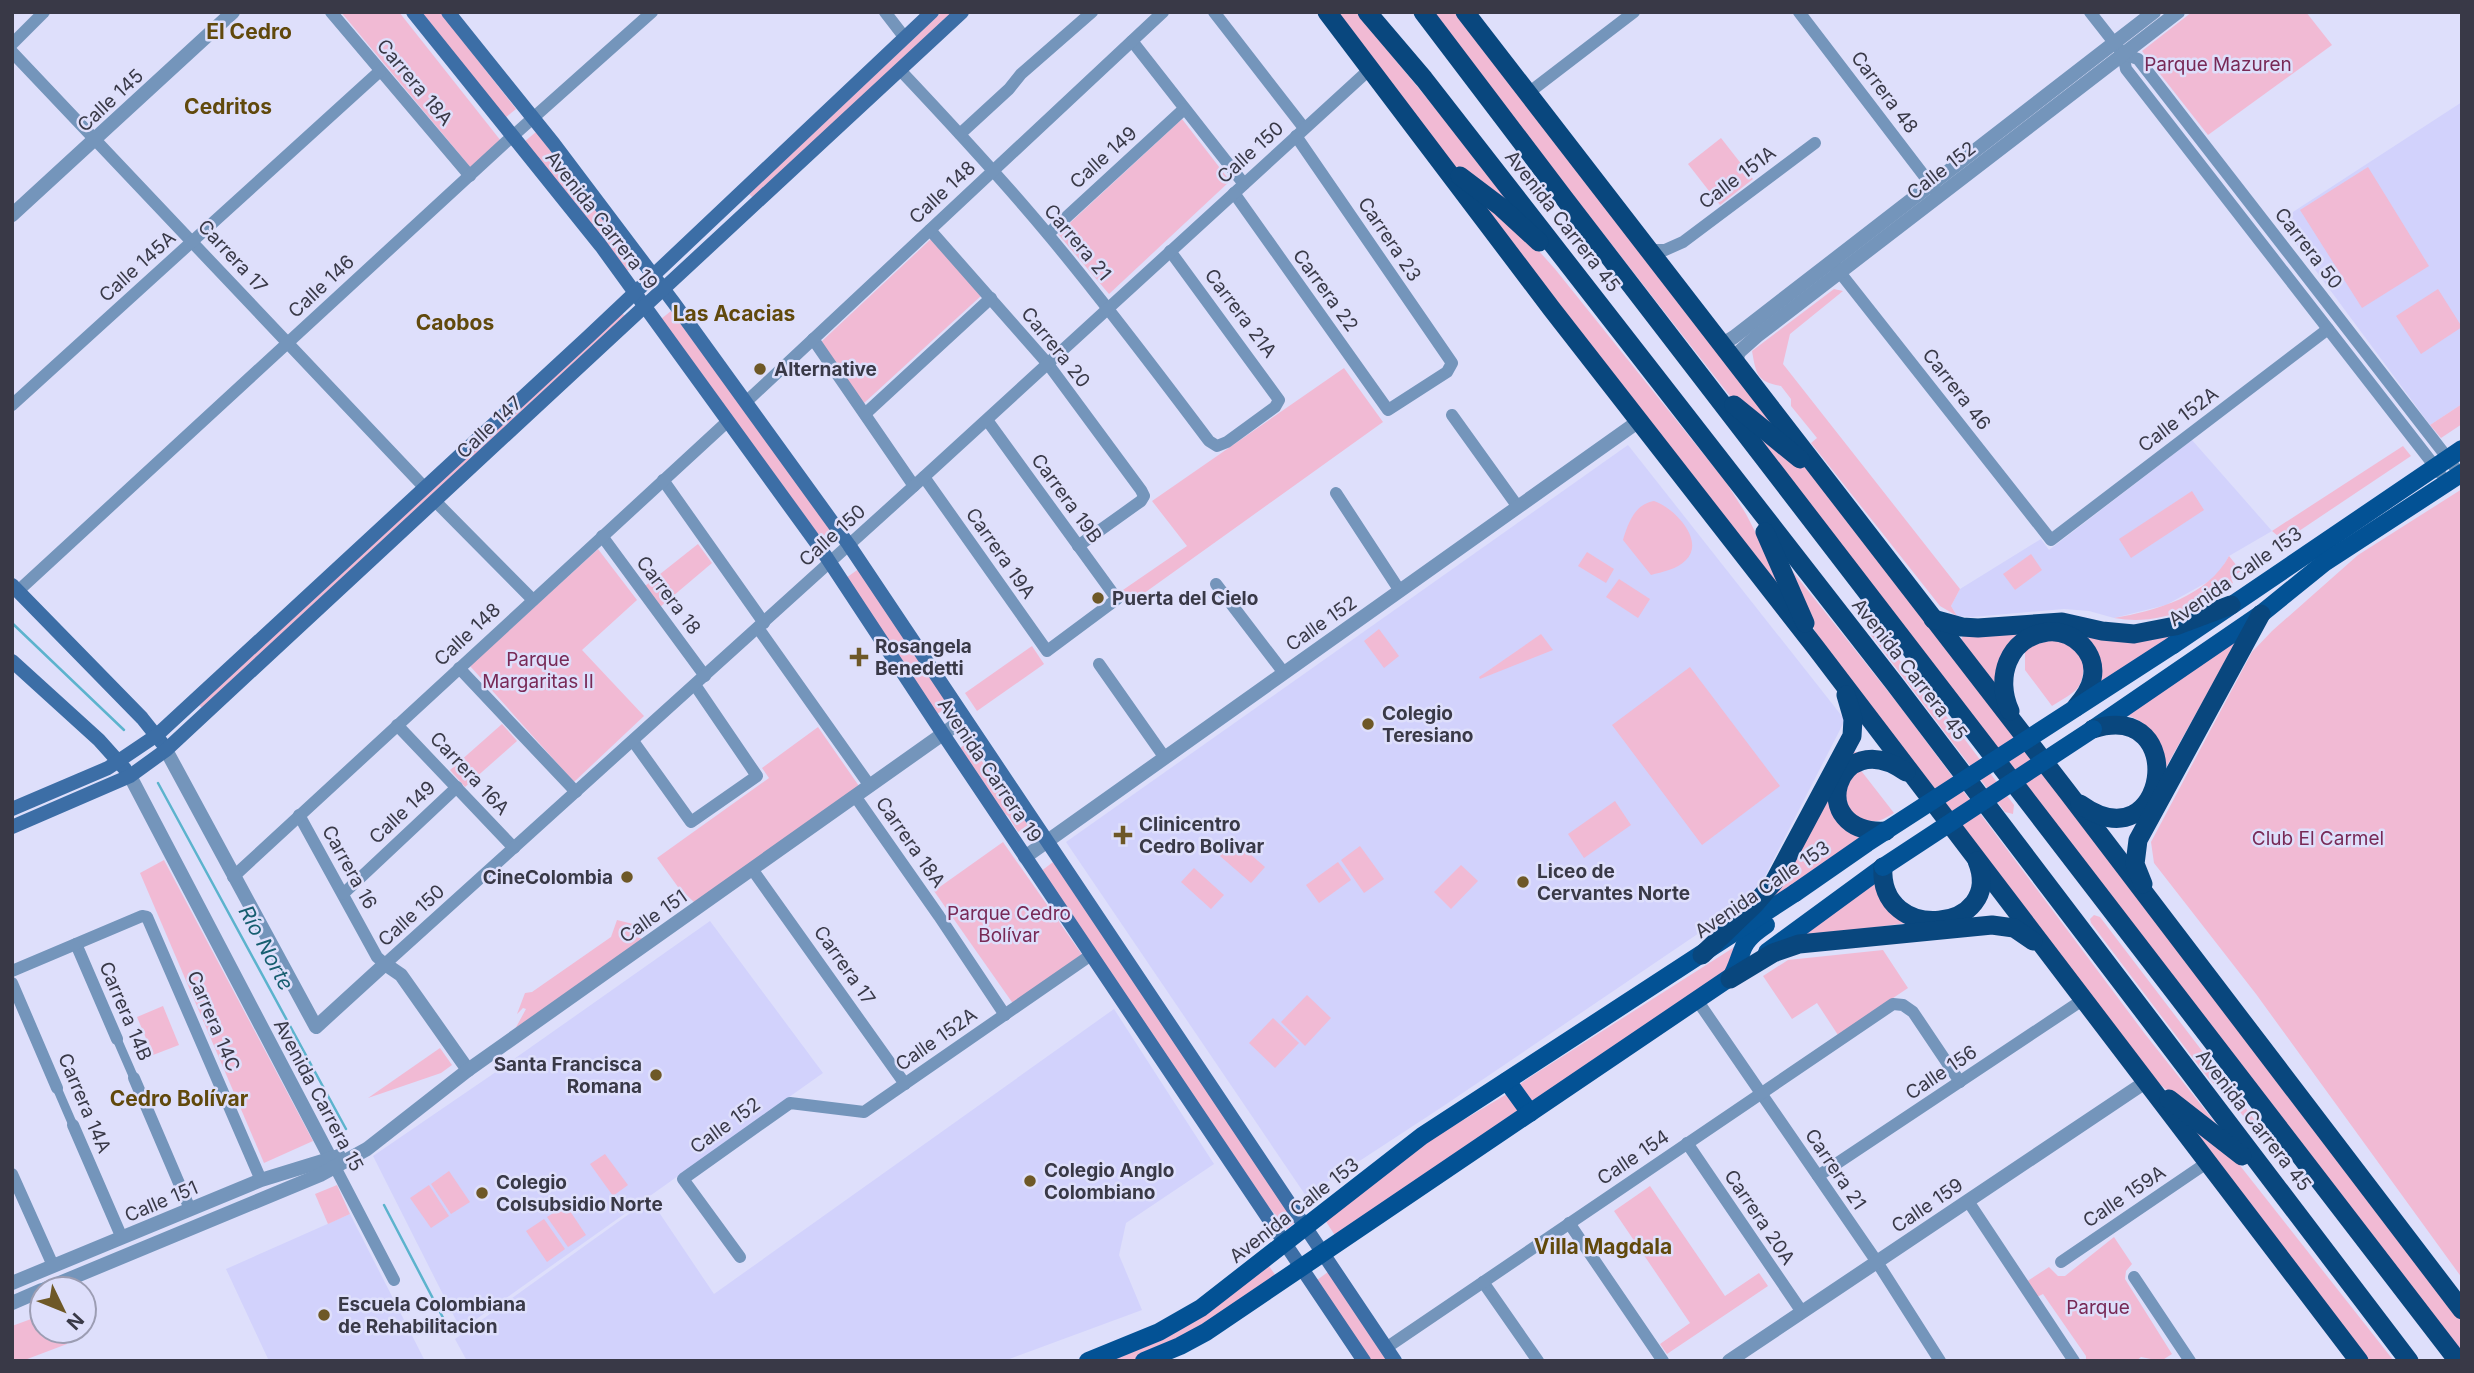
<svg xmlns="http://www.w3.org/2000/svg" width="2474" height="1373" font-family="Inter,sans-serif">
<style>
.built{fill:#d2d2fc}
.green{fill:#f1bad4}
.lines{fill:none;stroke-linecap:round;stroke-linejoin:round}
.stream{stroke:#5cb3cd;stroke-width:2.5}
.pedestrian{stroke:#7495bb;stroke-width:9}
.minor{stroke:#7495bb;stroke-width:12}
.tertiary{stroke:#7495bb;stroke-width:14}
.secondary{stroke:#3c6ea6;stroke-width:14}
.primary{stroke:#035295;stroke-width:18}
.trunk{stroke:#09477e;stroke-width:19}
.primary-bridge{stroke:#035295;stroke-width:18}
.poi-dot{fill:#6e5827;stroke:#dedffb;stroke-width:2.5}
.labels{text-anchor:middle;stroke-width:5;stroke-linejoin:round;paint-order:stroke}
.park-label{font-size:19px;fill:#782956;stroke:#dedffb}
.street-label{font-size:19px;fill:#393947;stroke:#dedffb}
.poi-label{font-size:19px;font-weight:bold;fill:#393947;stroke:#dedffb;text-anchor:start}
.neighbourhood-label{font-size:21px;font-weight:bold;fill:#61490c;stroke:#dedffb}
.water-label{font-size:21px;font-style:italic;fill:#175e70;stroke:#dedffb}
</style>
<rect width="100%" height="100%" fill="#dedffb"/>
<g class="built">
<polygon points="2462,102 2462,404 2430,425 2279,221"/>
<polygon points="2192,440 2272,531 2229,556 2222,568 2211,580 2166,605 2114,618 2089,611 2064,609 1972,617 1957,616 1951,606 1960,589 2041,539 2049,550"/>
<polygon points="1628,445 1845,720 1764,878 1739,906 1442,1107 1306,1196 1066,842"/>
<polygon points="710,921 823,1073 461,1330 373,1156 490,1076"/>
<polygon points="1114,1009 1214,1164 1126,1223 1119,1255 1142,1310 1004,1361 467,1361 455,1339 650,1199 714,1294"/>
<polygon points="350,1214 425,1361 269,1361 226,1269"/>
</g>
<g class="green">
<polygon points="341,12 399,12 501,141 471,168"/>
<polygon points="422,12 440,12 516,109 505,118"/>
<polygon points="942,12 952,12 753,198 749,194"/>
<polygon points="1333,12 1356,12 1444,119 1509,203 1473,180 1450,162"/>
<polygon points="1430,12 1458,12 1790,444 1737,405"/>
<polygon points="2192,12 2306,12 2332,45 2208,135 2142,51"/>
<polygon points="1182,119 1230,181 1109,294 1058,234"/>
<polygon points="536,132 637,263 627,271 524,142"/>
<polygon points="1721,138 1753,179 1720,205 1688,164"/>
<polygon points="2368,167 2429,266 2362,308 2300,210"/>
<polygon points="1464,183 1521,231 1555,269 1726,482 1746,514 1798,615"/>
<polygon points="932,238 982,295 863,404 820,343"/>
<path d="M1834,289L1843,291L1790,334L1783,364L1960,589L1951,606L1957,616L1940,606L1811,443L1817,438L1791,406V399L1781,386C1757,382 1756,374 1752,351Z"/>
<polygon points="2438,289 2462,327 2421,354 2396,316"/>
<polygon points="671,311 833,529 821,538 661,319"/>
<polygon points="621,312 627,318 204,710 198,704"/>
<polygon points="1344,368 1383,422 1129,604 1120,592 1187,546 1152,501"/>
<polygon points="2462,404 2462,424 2441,438 2430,425"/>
<polygon points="1755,429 1820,479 2438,1287 2462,1320 2462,1357 1752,432"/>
<polygon points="2403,446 2411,456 2284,541 2272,531"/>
<polygon points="2462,489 2462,1278 2256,994 2154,863 2151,842 2252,652 2272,631 2358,555"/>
<polygon points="2192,491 2204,510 2131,558 2119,539"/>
<path d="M1654,501C1673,507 1706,540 1686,560C1678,569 1662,572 1651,575L1623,540C1628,523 1635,504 1654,501Z"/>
<polygon points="698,544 712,563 660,607 645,586"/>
<polygon points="598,549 637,600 582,650 644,716 574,782 470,666"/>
<polygon points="1587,552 1614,569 1606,583 1578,566"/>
<polygon points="2031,554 2042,570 2015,590 2003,574"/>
<path d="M2229,556L2241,571L2231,578L2233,583C2197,608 2159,626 2114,618C2156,611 2208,596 2229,556Z"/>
<polygon points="1786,563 1899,705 2145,1034 2217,1125 2180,1101 2150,1076 1822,645 1802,605"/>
<polygon points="860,568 951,705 937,714 846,578"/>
<polygon points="1619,579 1650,599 1638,618 1606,597"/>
<polygon points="2040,627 1995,690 1959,643 1965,632"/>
<polygon points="1379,629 1399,656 1384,668 1364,641"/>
<polygon points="1875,631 1957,729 2014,805 2013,814 2005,812 1871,635"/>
<polygon points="2083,631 2182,632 2095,689"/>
<polygon points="1541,634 1553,650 1480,679 1479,677"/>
<path d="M2240,635L2165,769C2163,743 2152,723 2126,715Z"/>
<path d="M2061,638L2084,660C2083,691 2077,690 2052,706L2025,670V647Z"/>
<polygon points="1032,646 1044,664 977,711 965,693"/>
<polygon points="1690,667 1780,786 1702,845 1612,725"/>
<polygon points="502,724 517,741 465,787 450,770"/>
<polygon points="818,727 859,786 695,903 678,887 657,858 769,778 762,768"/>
<polygon points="968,742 1028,825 1018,832 1008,816 998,809 959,749"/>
<polygon points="1849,749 1862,755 1832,788 1863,836 1758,913"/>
<path d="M1859,768L1894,813C1875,825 1872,822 1851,816L1844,790Z"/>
<polygon points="1615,801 1631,825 1584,858 1568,834"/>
<polygon points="1234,840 1265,867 1251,883 1220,856"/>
<polygon points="1003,842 1083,956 1014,1005 934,891"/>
<polygon points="1360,846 1384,879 1364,893 1341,860"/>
<polygon points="164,860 313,1141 264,1163 140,873"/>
<polygon points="1053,862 1295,1222 1287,1229 1255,1190 1040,872"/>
<polygon points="1338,862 1351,880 1319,903 1306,885"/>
<polygon points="1461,865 1478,881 1451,909 1434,892"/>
<polygon points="1194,868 1224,895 1211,909 1181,882"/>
<polygon points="1875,882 1883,901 1916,922 1798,937"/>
<polygon points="2094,915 2100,917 2257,1123 2252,1127 2228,1097 2208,1078 2091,923 2090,919"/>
<polygon points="617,920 637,925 630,929 635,937 645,939 514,1031 526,1009 523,1008 517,1014 525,993 532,992 611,937"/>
<polygon points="1736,946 1730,970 1539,1100 1530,1101 1519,1085 1527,1079"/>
<polygon points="1883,950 1908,988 1838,1035 1817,1003 1792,1019 1763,976 1788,960"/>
<polygon points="1307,995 1331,1018 1305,1046 1281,1022"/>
<polygon points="163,1006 179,1045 153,1055 137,1017"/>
<polygon points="1273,1018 1299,1043 1275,1068 1249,1043"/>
<polygon points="440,1048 452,1065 441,1073 368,1098"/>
<polygon points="1507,1094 1520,1112 1336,1237 1325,1220 1413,1150"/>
<polygon points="2176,1110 2234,1158 2394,1361 2366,1361"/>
<polygon points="605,1154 628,1185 613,1196 590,1164"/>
<polygon points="449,1171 470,1202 451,1214 431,1184"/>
<polygon points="337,1185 350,1214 328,1224 315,1194"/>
<polygon points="429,1185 449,1216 431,1228 410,1198"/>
<polygon points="1650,1186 1725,1296 1759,1273 1768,1286 1667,1354 1660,1344 1690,1323 1614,1211"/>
<polygon points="566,1205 586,1235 568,1247 547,1217"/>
<polygon points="544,1219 565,1249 547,1262 526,1231"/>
<polygon points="2114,1237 2132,1264 2126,1271 2125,1279 2172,1354 2161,1361 2141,1357 2136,1361 2086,1361 2086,1356 2043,1294 2037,1297 2026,1282 2049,1267 2058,1276 2065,1276"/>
<polygon points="1269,1266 1276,1276 1191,1333 1151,1354 1132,1361 1104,1361 1185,1325"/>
<polygon points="1328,1272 1387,1361 1369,1361 1317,1280"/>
<polygon points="42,1315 42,1331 61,1331 67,1344 22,1361 12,1361 12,1326"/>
</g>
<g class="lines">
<g class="stream">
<polyline points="12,623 124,730"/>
<polyline points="158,783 346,1129"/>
<polyline points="384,1205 451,1333"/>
</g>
<g class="pedestrian">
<polyline points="117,1039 134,1078"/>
<polyline points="57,1088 73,1125"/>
</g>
<g class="minor">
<polyline points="331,12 470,176"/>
<polyline points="885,12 905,38"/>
<polyline points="1214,12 1304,128"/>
<polyline points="1799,12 1935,190"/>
<polyline points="2090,12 2123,54 2126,69 2440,473"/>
<polyline points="1132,41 1244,184"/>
<polyline points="12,44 44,12"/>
<polyline points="12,52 425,488"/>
<polyline points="2123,54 2138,59 2460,474"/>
<path d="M900,70C952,125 1003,180 1051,238C1106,304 1157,372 1209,441L1217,446L1227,442L1275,407L1279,400L1170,251"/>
<polyline points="1527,94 1634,12"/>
<polyline points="960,134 1009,89 1021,74 1092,12"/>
<polyline points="1234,193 1388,410 1447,372 1452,363 1296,136"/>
<polyline points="930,230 1048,364 1141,490 1144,496 1141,501 1078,546"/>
<polyline points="1048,234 1184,109"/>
<polyline points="1648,250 1665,250 1683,242 1815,143"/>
<polyline points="1834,265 2051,540 2328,329"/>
<polyline points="813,339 914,486"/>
<polyline points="747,401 1163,12"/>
<polyline points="12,405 380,71"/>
<polyline points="865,414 991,298"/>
<polyline points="1452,415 1518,507"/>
<polyline points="924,477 1047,651 1117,599 987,420"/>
<polyline points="663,480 764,623"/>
<polyline points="1336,493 1400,591"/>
<polyline points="436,502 533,600"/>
<polyline points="602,536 705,676"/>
<polyline points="1216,584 1284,673"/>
<polyline points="18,591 506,142 652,12"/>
<polyline points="758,628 870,786"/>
<polyline points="1099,664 1165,758"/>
<polyline points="459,668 576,792"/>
<polyline points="397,725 514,848"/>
<polyline points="633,741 691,822 757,776 695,685"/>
<polyline points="855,796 939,916 1005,1015"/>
<polyline points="299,815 377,957 385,964 914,486 1370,69"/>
<polyline points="752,869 905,1084"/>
<polyline points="233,877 728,421"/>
<polyline points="343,894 457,787"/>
<polyline points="76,944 117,1039"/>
<polyline points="12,971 142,916 147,917 261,1180"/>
<polyline points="12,983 57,1088"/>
<polyline points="1697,1000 1877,1262 1940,1361"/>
<polyline points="134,1078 190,1209"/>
<polyline points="73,1125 122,1238"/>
<polyline points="1687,1143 1802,1312"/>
<polyline points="335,1167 394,1280"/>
<polyline points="12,1174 51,1261 55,1264"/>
<polyline points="1818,1176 2084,999"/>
<polyline points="1968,1201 2074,1361"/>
<polyline points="1569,1223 1663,1361"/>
<polyline points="740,1257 683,1179 790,1103 864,1112 1091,955"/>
<polyline points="2061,1262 2208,1162"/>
<polyline points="2134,1277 2190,1361"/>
<polyline points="1483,1282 1538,1361"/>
<polyline points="1386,1348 1893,1004 1903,1005 1913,1012 1960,1082"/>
</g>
<g class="tertiary">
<polyline points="12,215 233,12"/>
<polyline points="1721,345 1734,337 2154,12"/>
<polyline points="1735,363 1739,352 1757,336 2178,12"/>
<polyline points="166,750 316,1027 385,964 401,975 468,1070"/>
<polyline points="130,776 335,1167"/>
<polyline points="1025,857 1639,421"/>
<polyline points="12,1283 261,1180 339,1156"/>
<polyline points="45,1289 320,1175 367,1149 468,1070 964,719"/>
<polyline points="12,1303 42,1290"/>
<polyline points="1729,1361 2147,1081"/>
</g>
<g class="secondary">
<polyline points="413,12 601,246 825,555 943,734 1364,1361"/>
<polyline points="448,12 554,144 674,303 849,545 1395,1361"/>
<polyline points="12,585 142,718 162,743"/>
<polyline points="12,661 99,740 125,769"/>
<polyline points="12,809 108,768 157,735 588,337 932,12"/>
<polyline points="12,827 130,776 166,750 962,12"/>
</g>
<g class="primary">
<polyline points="2173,645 2462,449"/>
<polyline points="2093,729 2261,614 2324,563 2462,473"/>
<polyline points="1767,952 1883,867"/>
<path d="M1730,979C1736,970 1738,961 1742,951C1746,939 1756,932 1766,925"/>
<polyline points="1507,1081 1530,1113"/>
<polyline points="1088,1361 1159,1332 1201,1308 1422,1136 1795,893"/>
<polyline points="1144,1361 1180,1346 1206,1332 1741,970"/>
</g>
<g class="trunk">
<polyline points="1327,12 1551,308 1816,648 2359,1361"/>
<polyline points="1367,12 1424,79 1894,683 2409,1361"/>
<polyline points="1423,12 1564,198 2458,1361"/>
<polyline points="1465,12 2069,794 2462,1310"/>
<polyline points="1460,176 1501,207 1539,242"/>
<polyline points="1734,405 1800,459"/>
<polyline points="1765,532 1805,623"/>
<polyline points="1933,619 1962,627 1978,628 2062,622 2102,631 2134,634 2175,626 2231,605"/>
<path d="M2010,711C1995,679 2007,638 2047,632C2073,629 2098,653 2092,679C2090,690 2083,699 2076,707"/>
<path d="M2080,804C2168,867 2191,698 2093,729"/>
<path d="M1886,831C1804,836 1835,722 1906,772"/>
<path d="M1883,867C1878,946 2006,932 1977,861"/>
<polyline points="2143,884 2135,864 2138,840 2261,614"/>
<polyline points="1702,955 1754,905 1774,882 1852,736 1853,719 1846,695"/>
<polyline points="1730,979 1773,953 1799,944 1992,925 2014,928 2033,941"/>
<polyline points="2169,1099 2242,1156"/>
</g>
<g class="primary-bridge">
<polyline points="1883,867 2093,729"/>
<polyline points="1795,893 1867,843 2173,645"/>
</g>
</g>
<g class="poi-dot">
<circle cx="760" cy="369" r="7"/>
<circle cx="1098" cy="598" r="7"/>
<path d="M855.5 646.5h7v7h7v7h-7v7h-7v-7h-7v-7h7z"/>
<circle cx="1368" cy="724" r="7"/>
<path d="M1119.5 824.5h7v7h7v7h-7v7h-7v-7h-7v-7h7z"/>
<circle cx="627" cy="877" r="7"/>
<circle cx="1523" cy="882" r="7"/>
<circle cx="656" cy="1075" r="7"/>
<circle cx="1030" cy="1181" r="7"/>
<circle cx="482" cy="1193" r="7"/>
<circle cx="324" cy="1315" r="7"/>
</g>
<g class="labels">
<g class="park-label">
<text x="2218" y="71">Parque Mazuren</text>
<text x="538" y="666">Parque<tspan x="538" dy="22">Margaritas II</tspan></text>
<text x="2318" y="845">Club El Carmel</text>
<text x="1009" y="920">Parque Cedro<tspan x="1009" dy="22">Bolívar</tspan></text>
<text x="2098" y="1314">Parque</text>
</g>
<g class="street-label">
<text transform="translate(415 82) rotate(50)" y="7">Carrera 18A</text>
<text transform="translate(1885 92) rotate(53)" y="7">Carrera 48</text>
<text transform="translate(110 100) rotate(-43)" y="7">Calle 145</text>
<text transform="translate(1250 152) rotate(-42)" y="7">Calle 150</text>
<text transform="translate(1103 157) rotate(-42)" y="7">Calle 149</text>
<text transform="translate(1941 170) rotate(-38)" y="7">Calle 152</text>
<text transform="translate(1737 177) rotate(-37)" y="7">Calle 151A</text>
<text transform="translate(942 192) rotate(-43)" y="7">Calle 148</text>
<text transform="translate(602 220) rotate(52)" y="7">Avenida Carrera 19</text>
<text transform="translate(1563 221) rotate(52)" y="7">Avenida Carrera 45</text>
<text transform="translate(1390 239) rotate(56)" y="7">Carrera 23</text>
<text transform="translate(1078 242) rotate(50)" y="7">Carrera 21</text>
<text transform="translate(2309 248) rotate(52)" y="7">Carrera 50</text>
<text transform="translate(233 256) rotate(47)" y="7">Carrera 17</text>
<text transform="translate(137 266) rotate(-42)" y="7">Calle 145A</text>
<text transform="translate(321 286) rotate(-43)" y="7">Calle 146</text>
<text transform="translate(1326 290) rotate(54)" y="7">Carrera 22</text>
<text transform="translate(1241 313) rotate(53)" y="7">Carrera 21A</text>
<text transform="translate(1056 347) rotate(51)" y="7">Carrera 20</text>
<text transform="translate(1957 389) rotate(52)" y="7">Carrera 46</text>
<text transform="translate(2178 419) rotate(-37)" y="7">Calle 152A</text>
<text transform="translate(489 427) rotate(-43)" y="7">Calle 147</text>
<text transform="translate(1067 498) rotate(54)" y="7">Carrera 19B</text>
<text transform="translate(832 535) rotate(-42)" y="7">Calle 150</text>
<text transform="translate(1001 553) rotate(55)" y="7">Carrera 19A</text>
<text transform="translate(2235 576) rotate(-35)" y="7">Avenida Calle 153</text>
<text transform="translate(669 595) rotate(53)" y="7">Carrera 18</text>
<text transform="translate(1321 623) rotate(-35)" y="7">Calle 152</text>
<text transform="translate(467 634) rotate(-43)" y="7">Calle 148</text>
<text transform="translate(1910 669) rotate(52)" y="7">Avenida Carrera 45</text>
<text transform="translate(990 770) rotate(56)" y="7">Avenida Carrera 19</text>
<text transform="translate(470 773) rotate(47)" y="7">Carrera 16A</text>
<text transform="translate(402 812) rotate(-43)" y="7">Calle 149</text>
<text transform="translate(911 842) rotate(55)" y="7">Carrera 18A</text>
<text transform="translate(350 867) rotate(61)" y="7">Carrera 16</text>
<text transform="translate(1762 889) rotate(-34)" y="7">Avenida Calle 153</text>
<text transform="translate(411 915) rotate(-42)" y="7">Calle 150</text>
<text transform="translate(653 916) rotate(-35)" y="7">Calle 151</text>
<text transform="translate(845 965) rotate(55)" y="7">Carrera 17</text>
<text transform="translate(126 1011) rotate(67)" y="7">Carrera 14B</text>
<text transform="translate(214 1021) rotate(67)" y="7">Carrera 14C</text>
<text transform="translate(936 1039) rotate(-35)" y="7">Calle 152A</text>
<text transform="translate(1941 1072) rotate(-34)" y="7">Calle 156</text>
<text transform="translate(319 1095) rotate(62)" y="7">Avenida Carrera 15</text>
<text transform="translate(85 1103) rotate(67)" y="7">Carrera 14A</text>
<text transform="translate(2254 1120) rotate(52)" y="7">Avenida Carrera 45</text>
<text transform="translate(725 1125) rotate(-36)" y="7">Calle 152</text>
<text transform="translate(1633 1157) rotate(-34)" y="7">Calle 154</text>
<text transform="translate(1836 1169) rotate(56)" y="7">Carrera 21</text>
<text transform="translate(2124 1196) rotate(-34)" y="7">Calle 159A</text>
<text transform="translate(161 1201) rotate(-23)" y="7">Calle 151</text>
<text transform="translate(1927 1205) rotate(-34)" y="7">Calle 159</text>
<text transform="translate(1294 1210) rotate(-38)" y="7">Avenida Calle 153</text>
<text transform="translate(1760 1217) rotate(56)" y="7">Carrera 20A</text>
</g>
<g class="poi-label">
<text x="774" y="376">Alternative</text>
<text x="1112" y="605">Puerta del Cielo</text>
<text x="875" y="653">Rosangela<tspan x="875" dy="22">Benedetti</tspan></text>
<text x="1382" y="720">Colegio<tspan x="1382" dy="22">Teresiano</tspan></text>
<text x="1139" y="831">Clinicentro<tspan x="1139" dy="22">Cedro Bolivar</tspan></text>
<text x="1537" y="878">Liceo de<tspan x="1537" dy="22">Cervantes Norte</tspan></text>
<text x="613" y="884" text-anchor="end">CineColombia</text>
<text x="642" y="1071" text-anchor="end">Santa Francisca<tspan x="642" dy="22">Romana</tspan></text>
<text x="1044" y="1177">Colegio Anglo<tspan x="1044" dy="22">Colombiano</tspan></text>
<text x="496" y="1189">Colegio<tspan x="496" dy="22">Colsubsidio Norte</tspan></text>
<text x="338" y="1311">Escuela Colombiana<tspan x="338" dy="22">de Rehabilitacion</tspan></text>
</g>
<g class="neighbourhood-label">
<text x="249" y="39">El Cedro</text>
<text x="228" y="114">Cedritos</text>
<text x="734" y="321">Las Acacias</text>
<text x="455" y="330">Caobos</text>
<text x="179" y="1106">Cedro Bolívar</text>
<text x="1603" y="1254">Villa Magdala</text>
</g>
<g class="water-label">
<text transform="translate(266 948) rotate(62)" y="7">Río Norte</text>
</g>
</g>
<rect width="2474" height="1373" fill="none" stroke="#393947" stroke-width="28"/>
<g transform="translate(63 1310) rotate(133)"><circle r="33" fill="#dedffb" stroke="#9c9db3" stroke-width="2"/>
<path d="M0-5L12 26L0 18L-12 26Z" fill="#6e5827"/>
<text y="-10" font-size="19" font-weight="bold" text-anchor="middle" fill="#393947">N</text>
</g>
</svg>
